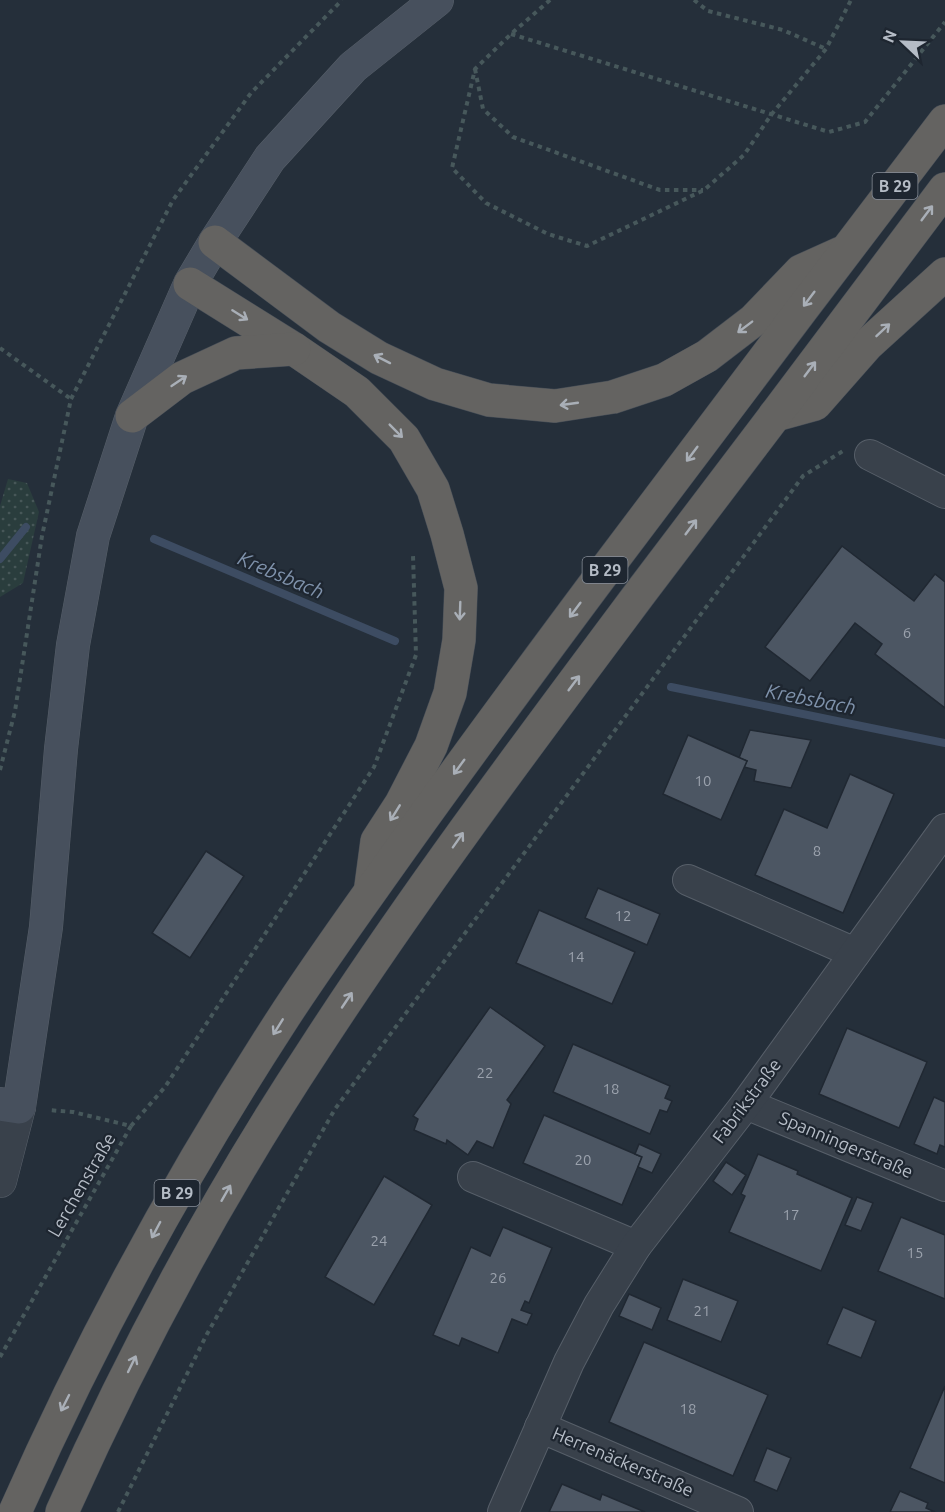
<svg xmlns="http://www.w3.org/2000/svg" width="945" height="1512" font-family="Ubuntu,sans-serif">
<style>
.green{fill:url(#green-dots)}
.lines{fill:none;stroke-linecap:round;stroke-linejoin:round}
.stream{stroke:#3d4c62;stroke-width:8}
.building{fill:#4c5663;stroke:#202832;stroke-width:1.5}
.minor-casing{stroke:#575f69;stroke-width:32}
.tertiary-casing{stroke:#575f69;stroke-width:34}
.secondary-casing{stroke:#575f69;stroke-width:34}
.trunk-casing{stroke:#444c56;stroke-width:34}
.path{stroke:#47585b;stroke-width:4;stroke-dasharray:4.5 4.5;stroke-linecap:butt}
.minor{stroke:#39414b;stroke-width:30}
.tertiary{stroke:#39414b;stroke-width:33}
.secondary{stroke:#47505d;stroke-width:33}
.trunk{stroke:#646361;stroke-width:33}
.oneway{stroke:#a9afb7}
.labels{text-anchor:middle;stroke-width:4.5;stroke-linejoin:round;paint-order:stroke}
.number-label{font-size:15px;fill:#9ba2ad}
.shield{fill:#1e2630;stroke:#888f99;stroke-width:1.5}
.shield-label{font-size:16px;font-weight:bold;fill:#b5bcc6}
.street-label{font-size:18px;fill:#b5bcc6;stroke:#1e2630}
.water-label{font-size:20px;font-style:italic;fill:#7f92ab;stroke:#1e2630}
</style>
<defs>
<pattern id="green-dots" width="8" height="8" patternUnits="userSpaceOnUse" patternTransform="scale(1.5)"><rect width="8" height="8" fill="#2a3d3d"/><path d="M2 2h.1M6 6h.1" fill="none" stroke="#475758" stroke-width="1.8" stroke-linecap="round"/></pattern>
</defs>
<rect width="100%" height="100%" fill="#252f3a"/>
<polygon class="green" points="8,479 27,483 39,512 23,583 0,597 0,506"/>
<g class="lines">
<g class="stream">
<polyline points="154,539 395,641"/>
<polyline points="0,559 26,527"/>
<polyline points="671,687 945,743"/>
</g>
</g>
<g class="building">
<polygon points="842,546 914,601 935,574 945,582 945,708 875,654 882,644 855,623 810,681 765,647"/>
<polygon points="750,730 811,740 791,788 754,781 756,770 744,767 747,761 739,758"/>
<polygon points="688,735 747,761 721,820 663,794"/>
<polygon points="850,774 894,794 843,913 755,875 784,809 827,828"/>
<polygon points="206,851 244,876 190,958 152,933"/>
<polygon points="598,888 660,914 647,945 585,918"/>
<polygon points="539,910 635,952 612,1004 516,963"/>
<polygon points="490,1007 545,1046 507,1100 511,1104 493,1148 477,1141 468,1155 447,1140 446,1144 414,1130 418,1119 413,1116"/>
<polygon points="847,1028 927,1062 899,1128 819,1094"/>
<polygon points="573,1044 670,1086 665,1098 672,1101 667,1112 660,1110 650,1134 553,1092"/>
<polygon points="934,1097 945,1102 945,1147 940,1145 937,1154 914,1144"/>
<polygon points="544,1115 642,1157 622,1205 523,1163"/>
<polygon points="639,1144 661,1154 652,1173 638,1167 642,1157 635,1154"/>
<polygon points="758,1154 798,1171 797,1174 852,1198 821,1271 729,1232 745,1196 741,1194"/>
<polygon points="726,1162 746,1175 732,1195 713,1181"/>
<polygon points="384,1176 432,1205 374,1305 325,1277"/>
<polygon points="857,1197 873,1203 861,1231 845,1225"/>
<polygon points="901,1217 945,1235 945,1299 878,1271"/>
<polygon points="503,1227 552,1248 529,1303 525,1301 521,1310 532,1314 527,1325 512,1319 498,1353 462,1338 459,1346 433,1335 471,1247 490,1256"/>
<polygon points="683,1279 738,1301 721,1342 667,1320"/>
<polygon points="629,1294 661,1308 652,1330 619,1316"/>
<polygon points="843,1307 876,1321 861,1358 827,1344"/>
<polygon points="644,1342 768,1395 733,1476 609,1422"/>
<polygon points="945,1386 945,1483 910,1468"/>
<polygon points="767,1448 791,1458 777,1491 754,1481"/>
<polygon points="562,1484 600,1500 602,1494 645,1512 549,1512"/>
<polygon points="900,1491 928,1503 926,1508 935,1512 890,1512"/>
</g>
<g class="lines">
<defs>
<g id="minor">
<polyline points="870,455 945,493"/>
<polyline points="688,880 855,953"/>
<polyline points="746,1104 945,1186"/>
<polyline points="473,1177 636,1246"/>
<polyline points="540,1427 738,1512"/>
<polyline points="503,1512 569,1362 599,1305 636,1246 746,1104 945,829"/>
</g>
<polyline id="tertiary" points="0,1181 19,1107"/>
<polyline id="secondary" points="0,1104 19,1107 46,927 61,749 73,645 93,536 132,416 190,284 215,242 270,158 353,67 437,0"/>
<g id="trunk">
<polyline points="215,242 329,327 379,358 435,384 489,400 555,406 613,397 664,380 707,356 754,320 801,271 841,253"/>
<polyline points="190,284 294,349 357,392 404,439 433,489 447,534 461,588 459,640 450,693 431,746 401,804 377,841 371,886"/>
<polyline points="775,415 815,404 867,345 945,274"/>
<polyline points="132,416 182,378 236,353 294,349"/>
<path d="M15,1512C90,1342 179,1179 280,1023C316,967 356,912 395,857C460,765 527,675 594,585C711,430 827,275 945,121"/>
<path d="M62,1512C134,1351 218,1195 315,1048C417,891 529,742 641,592C743,458 844,324 945,189"/>
</g>
</defs>
<use href="#minor" class="minor-casing"/>
<use href="#tertiary" class="tertiary-casing"/>
<use href="#secondary" class="secondary-casing"/>
<use href="#trunk" class="trunk-casing"/>
<g class="path">
<polyline points="550,0 511,34 475,69 452,168 486,203 548,234 587,246 704,190 744,155 771,115 826,49 851,0"/>
<polyline points="694,0 708,11 783,30 826,49"/>
<polyline points="511,34 829,132 865,122 945,22"/>
<polyline points="475,69 483,109 513,137 660,190 703,190"/>
<polyline points="0,348 71,399"/>
<polyline points="0,770 15,711 42,536 71,399 173,200 251,93 342,0"/>
<polyline points="131,1126 165,1087 374,767 416,655 413,555"/>
<polyline points="0,1357 131,1126 73,1112 48,1110"/>
<polyline points="118,1512 207,1334 335,1109 803,476 843,451"/>
</g>
<use href="#minor" class="minor"/>
<use href="#tertiary" class="tertiary"/>
<use href="#secondary" class="secondary"/>
<use href="#trunk" class="trunk"/>
</g>
<defs><path id="oneway-shaft" d="M-6 0H5M1.5-3L5.5 0L1.5 3" fill="none" stroke-width="1.6" stroke-linecap="round" stroke-linejoin="round" transform="scale(1.5)"/></defs>
<g class="oneway">
<use href="#oneway-shaft" transform="translate(927 213) rotate(-53)"/>
<use href="#oneway-shaft" transform="translate(809 299) rotate(127)"/>
<use href="#oneway-shaft" transform="translate(240 315) rotate(32)"/>
<use href="#oneway-shaft" transform="translate(745 327) rotate(143)"/>
<use href="#oneway-shaft" transform="translate(883 330) rotate(-43)"/>
<use href="#oneway-shaft" transform="translate(382 359) rotate(-153)"/>
<use href="#oneway-shaft" transform="translate(810 369) rotate(-53)"/>
<use href="#oneway-shaft" transform="translate(179 381) rotate(-34)"/>
<use href="#oneway-shaft" transform="translate(569 404) rotate(172)"/>
<use href="#oneway-shaft" transform="translate(396 431) rotate(45)"/>
<use href="#oneway-shaft" transform="translate(692 454) rotate(127)"/>
<use href="#oneway-shaft" transform="translate(691 527) rotate(-53)"/>
<use href="#oneway-shaft" transform="translate(575 610) rotate(127)"/>
<use href="#oneway-shaft" transform="translate(460 611) rotate(92)"/>
<use href="#oneway-shaft" transform="translate(574 683) rotate(-53)"/>
<use href="#oneway-shaft" transform="translate(459 767) rotate(126)"/>
<use href="#oneway-shaft" transform="translate(395 813) rotate(122)"/>
<use href="#oneway-shaft" transform="translate(458 840) rotate(-55)"/>
<use href="#oneway-shaft" transform="translate(347 1000) rotate(-56)"/>
<use href="#oneway-shaft" transform="translate(278 1027) rotate(122)"/>
<use href="#oneway-shaft" transform="translate(226 1193) rotate(-60)"/>
<use href="#oneway-shaft" transform="translate(156 1230) rotate(118)"/>
<use href="#oneway-shaft" transform="translate(132 1364) rotate(-64)"/>
<use href="#oneway-shaft" transform="translate(65 1403) rotate(117)"/>
</g>
<g class="labels">
<g class="number-label">
<text x="907" y="638">6</text>
<text x="703" y="786">10</text>
<text x="817" y="856">8</text>
<text x="623" y="921">12</text>
<text x="576" y="962">14</text>
<text x="485" y="1078">22</text>
<text x="611" y="1094">18</text>
<text x="583" y="1165">20</text>
<text x="791" y="1220">17</text>
<text x="379" y="1246">24</text>
<text x="915" y="1258">15</text>
<text x="498" y="1283">26</text>
<text x="702" y="1316">21</text>
<text x="688" y="1414">18</text>
</g>
<g class="shield">
<rect x="872.5" y="173" width="45" height="26" rx="4.5"/>
<rect x="582.5" y="557" width="45" height="26" rx="4.5"/>
<rect x="154.5" y="1180" width="45" height="26" rx="4.5"/>
</g>
<g class="shield-label">
<text x="895" y="192">B 29</text>
<text x="605" y="576">B 29</text>
<text x="177" y="1199">B 29</text>
</g>
<g class="street-label">
<text transform="translate(747 1101) rotate(-53)" y="6">Fabrikstraße</text>
<text transform="translate(846 1145) rotate(23)" y="6">Spanningerstraße</text>
<text transform="translate(82 1185) rotate(-60)" y="6">Lerchenstraße</text>
<text transform="translate(623 1462) rotate(23)" y="6">Herrenäckerstraße</text>
</g>
<g class="water-label">
<text transform="translate(281 575) rotate(23)" y="7">Krebsbach</text>
<text transform="translate(811 699) rotate(11)" y="7">Krebsbach</text>
</g>
</g>
<g transform="translate(903 42) rotate(293)" stroke="#1e2630" stroke-width="4.5" paint-order="stroke">
<path d="M0-4.5L10 22L0 15L-10 22Z" fill="#b5bcc6"/>
<text y="-9" font-size="16" font-weight="bold" text-anchor="middle" fill="#b5bcc6">N</text>
</g>
</svg>
